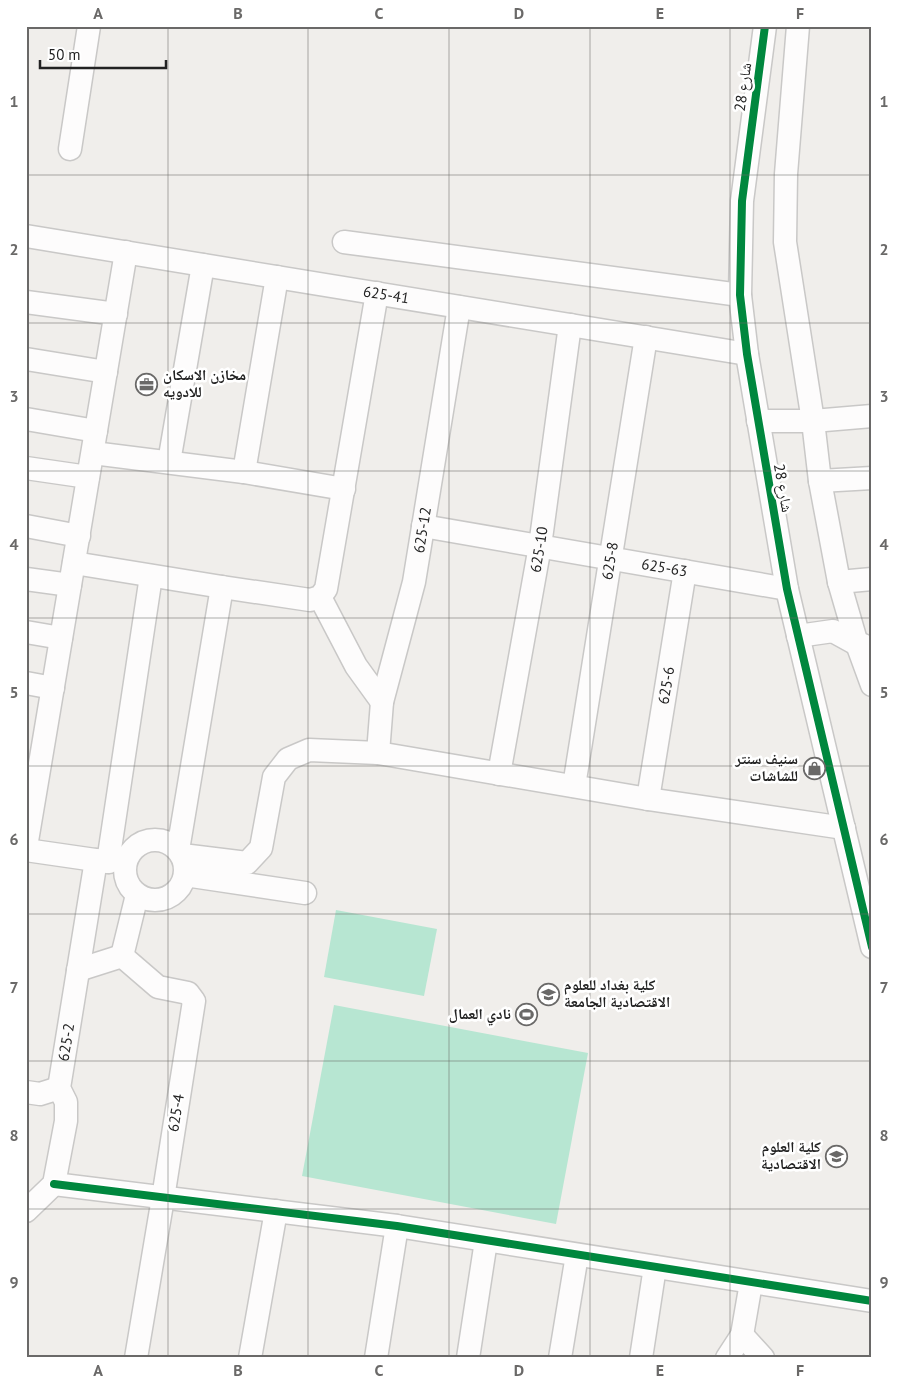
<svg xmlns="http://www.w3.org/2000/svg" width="898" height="1384" font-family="'PT Sans','Noto Naskh Arabic',sans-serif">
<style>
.pitch{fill:#b7e6d2}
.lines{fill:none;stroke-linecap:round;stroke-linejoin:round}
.minor-casing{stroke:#c9c8c7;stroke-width:25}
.minor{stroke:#fdfcfc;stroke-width:22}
.cycleway-casing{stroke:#fff;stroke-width:11}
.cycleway{stroke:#00873e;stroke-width:8}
.grid{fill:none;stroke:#6a6968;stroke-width:1;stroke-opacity:0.55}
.labels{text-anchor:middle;stroke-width:5;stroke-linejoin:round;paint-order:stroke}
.street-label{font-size:15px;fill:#222;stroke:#fff}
.poi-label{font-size:15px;font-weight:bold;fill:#222;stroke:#fff;text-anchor:end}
.neatline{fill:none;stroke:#6a6968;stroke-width:2}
.grid-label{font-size:16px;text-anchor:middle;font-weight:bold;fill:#6a6968}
</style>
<rect width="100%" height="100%" fill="#f0eeeb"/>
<g class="pitch">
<polygon points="336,910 437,929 424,996 324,977"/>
<polygon points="334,1005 588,1053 556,1224 302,1176"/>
</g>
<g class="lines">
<defs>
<g id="minor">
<polyline points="765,26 742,201 740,295 747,354 787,589 872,947"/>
<polyline points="798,26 786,174 785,242 813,421 820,481 839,582 857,644 872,685"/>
<polyline points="70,149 89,26"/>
<path id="s1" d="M26,236L747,354"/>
<polyline points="344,242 740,295"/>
<polyline points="26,302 116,314"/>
<polyline points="26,359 106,372"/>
<polyline points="26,419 96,431"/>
<polyline points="758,421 813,421 872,416"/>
<polyline points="93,453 244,472 344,489"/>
<polyline points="169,462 203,265"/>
<polyline points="26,468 88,477"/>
<polyline points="244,472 277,277"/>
<polyline points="820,481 872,478"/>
<polyline points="26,526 79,536"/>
<path id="s2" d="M423,526L787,589"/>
<polyline points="74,563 222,587 310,600 320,597 326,589 377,293"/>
<polyline points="26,579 70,585"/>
<polyline points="839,582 872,579"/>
<polyline points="320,597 356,666 382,702"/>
<polyline points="26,632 61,638"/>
<polyline points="798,636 833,631 853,642 863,645"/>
<polyline points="26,683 53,688"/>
<path id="s3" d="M378,753L382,702L414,582L459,307"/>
<path id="s4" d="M499,774L540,546L570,325"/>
<path id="s5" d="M574,786L646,337"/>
<path id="s6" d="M648,799L685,571"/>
<circle cx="155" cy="870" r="30"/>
<polyline points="26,847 126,252"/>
<polyline points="26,850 109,862"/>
<polyline points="178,850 222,587"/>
<polyline points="182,855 247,863 261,848 274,777 288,759 309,750 378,753 648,799 844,828"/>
<polyline points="108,862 151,576"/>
<polyline points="185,875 305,893"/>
<polyline points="122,956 137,895"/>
<polyline points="78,970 122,956 158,987 188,993 194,1001 163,1198 136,1358"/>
<polyline points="26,1092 40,1094 59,1088"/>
<polyline points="54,1184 397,1226 872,1301"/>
<path id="s7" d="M26,1211L54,1184L66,1121V1102L59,1088L96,860"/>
<polyline points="742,1335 763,1358"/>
<polyline points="250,1358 276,1211"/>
<polyline points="376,1358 397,1226"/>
<polyline points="468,1358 486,1241"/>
<polyline points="560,1358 577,1255"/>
<polyline points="641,1358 655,1267"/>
<polyline points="727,1358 742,1335 751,1283"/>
</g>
</defs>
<use href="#minor" class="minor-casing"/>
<use href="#minor" class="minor"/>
<defs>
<g id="cycleway">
<polyline points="765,26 742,201 740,295 747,354 787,589 872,947"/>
<polyline points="54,1184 397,1226 872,1301"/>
</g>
</defs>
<use href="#cycleway" class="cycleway-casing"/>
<use href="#cycleway" class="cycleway"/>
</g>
<path class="grid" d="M168,26V1358M308,26V1358M449,26V1358M590,26V1358M730,26V1358M26,175H872M26,323H872M26,471H872M26,618H872M26,766H872M26,914H872M26,1061H872M26,1209H872"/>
<defs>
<symbol id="office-ring" viewBox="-11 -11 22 22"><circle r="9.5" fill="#fff" stroke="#6a6968" stroke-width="1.5"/><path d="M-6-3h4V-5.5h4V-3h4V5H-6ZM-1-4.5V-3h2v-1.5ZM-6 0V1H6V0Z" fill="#6a6968"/></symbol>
<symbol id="shop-ring" viewBox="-11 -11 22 22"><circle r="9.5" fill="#fff" stroke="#6a6968" stroke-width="1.5"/><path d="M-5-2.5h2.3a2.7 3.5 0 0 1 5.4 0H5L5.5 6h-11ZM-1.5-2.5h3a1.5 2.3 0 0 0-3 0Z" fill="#6a6968"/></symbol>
<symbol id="university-ring" viewBox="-11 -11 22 22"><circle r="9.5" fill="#fff" stroke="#6a6968" stroke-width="1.5"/><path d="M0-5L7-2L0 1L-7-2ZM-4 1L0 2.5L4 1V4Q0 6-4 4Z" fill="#6a6968"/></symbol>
<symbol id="stadium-ring" viewBox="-11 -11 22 22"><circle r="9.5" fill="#fff" stroke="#6a6968" stroke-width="1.5"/><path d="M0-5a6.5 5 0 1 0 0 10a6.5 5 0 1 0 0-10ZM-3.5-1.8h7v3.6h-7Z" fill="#6a6968"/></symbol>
</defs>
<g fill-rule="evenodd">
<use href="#office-ring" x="134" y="372" width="25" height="25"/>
<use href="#shop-ring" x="802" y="756" width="25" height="25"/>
<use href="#university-ring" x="536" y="982" width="25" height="25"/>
<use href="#stadium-ring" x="514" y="1002" width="25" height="25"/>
<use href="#university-ring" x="824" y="1144" width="25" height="25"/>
</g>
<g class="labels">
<g class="street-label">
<text transform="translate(743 87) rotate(-82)" y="5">شارع 28</text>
<text dy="5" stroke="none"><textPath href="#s1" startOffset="365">625-41</textPath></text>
<text transform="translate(783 488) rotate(80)" y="5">شارع 28</text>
<text dy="5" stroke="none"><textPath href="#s3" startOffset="228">625-12</textPath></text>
<text dy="5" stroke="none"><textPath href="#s4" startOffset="228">625-10</textPath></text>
<text dy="5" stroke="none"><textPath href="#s5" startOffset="228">625-8</textPath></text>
<text dy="5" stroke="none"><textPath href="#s2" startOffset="245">625-63</textPath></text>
<text dy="5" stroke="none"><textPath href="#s6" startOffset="115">625-6</textPath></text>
<text dy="5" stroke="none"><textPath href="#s7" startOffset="184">625-2</textPath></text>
<text transform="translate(176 1113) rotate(-81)" y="5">625-4</text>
</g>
<g class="poi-label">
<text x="163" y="380" text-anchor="start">مخازن الاسكان<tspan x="163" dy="17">للادويه</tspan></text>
<text x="798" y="764">سنيف سنتر<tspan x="798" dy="17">للشاشات</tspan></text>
<text x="564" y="990" text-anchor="start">كلية بغداد للعلوم<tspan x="564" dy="17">الاقتصادية الجامعة</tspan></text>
<text x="511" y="1019">نادي العمال</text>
<text x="821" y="1152">كلية العلوم<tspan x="821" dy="17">الاقتصادية</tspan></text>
</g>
</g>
<rect width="898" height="1384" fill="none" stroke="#ffffff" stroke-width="55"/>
<path d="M40 60v8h126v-8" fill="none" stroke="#222222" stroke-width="2.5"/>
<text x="48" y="60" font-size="15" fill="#222222" stroke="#ffffff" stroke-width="4" paint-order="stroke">50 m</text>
<rect x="28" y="28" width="842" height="1328" class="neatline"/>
<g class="grid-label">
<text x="98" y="19">A</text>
<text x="238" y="19">B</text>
<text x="379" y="19">C</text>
<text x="519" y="19">D</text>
<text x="660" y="19">E</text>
<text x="800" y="19">F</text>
<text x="14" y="107">1</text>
<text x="884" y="107">1</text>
<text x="14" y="255">2</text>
<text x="884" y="255">2</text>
<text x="14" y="402">3</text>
<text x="884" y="402">3</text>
<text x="14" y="550">4</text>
<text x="884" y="550">4</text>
<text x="14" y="698">5</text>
<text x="884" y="698">5</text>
<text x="14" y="845">6</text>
<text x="884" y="845">6</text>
<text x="14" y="993">7</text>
<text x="884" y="993">7</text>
<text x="14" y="1141">8</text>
<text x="884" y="1141">8</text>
<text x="14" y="1288">9</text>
<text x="884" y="1288">9</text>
<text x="98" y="1376">A</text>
<text x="238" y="1376">B</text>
<text x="379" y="1376">C</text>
<text x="519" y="1376">D</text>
<text x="660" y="1376">E</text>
<text x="800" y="1376">F</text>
</g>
</svg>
